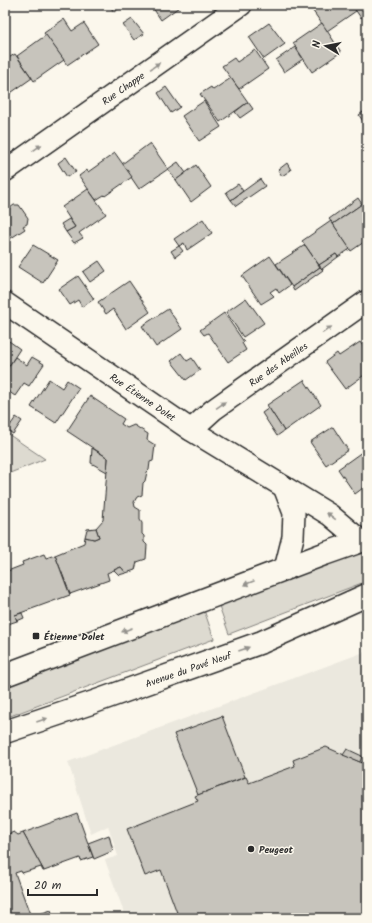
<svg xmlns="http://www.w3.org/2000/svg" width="372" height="923" font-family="Kalam,sans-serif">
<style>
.built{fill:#ebe8de}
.green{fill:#dddad0;stroke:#84827e}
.building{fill:#c7c4bc;stroke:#2b2b2b}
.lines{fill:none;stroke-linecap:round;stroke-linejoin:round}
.street-casing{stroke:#2b2b2b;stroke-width:24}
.secondary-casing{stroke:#2b2b2b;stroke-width:25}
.street{stroke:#fbf7ec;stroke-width:21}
.secondary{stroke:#fbf7ec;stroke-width:22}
.oneway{fill:#93918c}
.poi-dot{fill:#2b2b2b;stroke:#fbf7ec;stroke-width:1.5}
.labels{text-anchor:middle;stroke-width:3;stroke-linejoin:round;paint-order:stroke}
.street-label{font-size:10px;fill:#2b2b2b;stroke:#fbf7ec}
.poi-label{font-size:10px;font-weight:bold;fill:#2b2b2b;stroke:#fbf7ec;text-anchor:start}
</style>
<rect width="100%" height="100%" fill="#fbf7ec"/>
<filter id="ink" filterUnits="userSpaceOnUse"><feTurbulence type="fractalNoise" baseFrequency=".025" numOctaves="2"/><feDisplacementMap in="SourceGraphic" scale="8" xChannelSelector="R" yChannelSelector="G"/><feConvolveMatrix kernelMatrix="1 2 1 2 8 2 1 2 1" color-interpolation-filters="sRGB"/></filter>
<g filter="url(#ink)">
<polygon class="built" points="367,651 367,918 126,918 105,860 118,856 108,826 91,834 68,762"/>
<g class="green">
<polygon points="5,432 45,459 5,475"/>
<polygon points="367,548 367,581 229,634 218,603"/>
<polygon points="204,610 214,639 5,718 5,684"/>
</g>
<g class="building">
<polygon points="109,5 124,5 114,12"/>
<polygon points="151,5 182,5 161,20"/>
<polygon points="313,5 352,5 356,11 327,31 310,7"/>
<polygon points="352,5 367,5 367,14 361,18"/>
<polygon points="64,19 72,31 84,23 98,44 67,65 44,33"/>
<polygon points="132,19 144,34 134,40 123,25"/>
<polygon points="269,23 285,44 264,59 249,37"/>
<polygon points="322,23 341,52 312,72 293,43"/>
<polygon points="46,35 64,60 34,81 17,56"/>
<polygon points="295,47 303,59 284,72 276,60"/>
<polygon points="255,50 268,69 239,89 222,66 234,58 237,62"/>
<polygon points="15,54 32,78 5,97 5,60"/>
<polygon points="231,78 248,102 220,122 200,94 211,87 213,90"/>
<polygon points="166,87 180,107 171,113 158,93"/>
<polygon points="204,101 221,127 199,141 182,116"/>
<polygon points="248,102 253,109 240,118 235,112"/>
<polygon points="367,109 367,121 364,123 359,115"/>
<polygon points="150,143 168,169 139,189 122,164"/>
<polygon points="115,153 132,177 105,196 104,195 96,200 79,176 87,170 88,172"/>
<polygon points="66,157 76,172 67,177 58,163"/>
<polygon points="178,162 186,173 176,180 168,169"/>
<polygon points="287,163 291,170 282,176 278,170"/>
<polygon points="196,165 211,187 191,202 176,180"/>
<polygon points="260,179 265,186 236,206 231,200"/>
<polygon points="238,184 243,191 231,200 226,192"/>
<polygon points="88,189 106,214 79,233 83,238 74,243 66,232 75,227 62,207"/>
<polygon points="358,198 362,204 333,224 329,219"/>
<polygon points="362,204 367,212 367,240 351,251 333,224"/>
<polygon points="8,205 10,208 14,205 19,205 28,218 27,224 23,226 25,229 5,242 5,207"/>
<polygon points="69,219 75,227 66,232 61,224"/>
<polygon points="203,219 212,233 187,250 184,243 179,246 174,239"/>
<polygon points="331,221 350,249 338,257 336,254 319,265 302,241"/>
<polygon points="33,245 58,260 43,283 18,267"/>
<polygon points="305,245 320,267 292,287 276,264"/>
<polygon points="179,246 183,251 175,257 171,251"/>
<polygon points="336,254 338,257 322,269 319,265"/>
<polygon points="270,256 290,285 279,293 276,288 270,292 274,296 261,304 242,276"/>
<polygon points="99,261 106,271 90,282 83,272"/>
<polygon points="320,267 323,270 294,291 292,287"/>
<polygon points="78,276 94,299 82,307 78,300 70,305 59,289"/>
<polygon points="129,281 150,312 126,329 113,309 106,314 98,302"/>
<polygon points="246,298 264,323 243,337 226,312"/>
<polygon points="168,309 182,329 156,347 142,326"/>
<polygon points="224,313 244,342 242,343 246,350 228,362 208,333 204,335 200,330"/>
<polygon points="9,341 20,349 5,372 5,347"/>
<polygon points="360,342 367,352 367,373 345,389 325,362 337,353 339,356"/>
<polygon points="181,353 187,361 192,358 200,370 186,380 171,361"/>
<polygon points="15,357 27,365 32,357 44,364 29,386 24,383 15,396 5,389 5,372"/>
<polygon points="49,379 62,388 67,380 79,388 56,423 31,407"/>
<polygon points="304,380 321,405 284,431 267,405"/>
<polygon points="90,396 124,419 121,424 127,428 134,425 148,434 147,440 155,445 153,461 150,462 149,470 147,472 145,481 143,483 142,495 137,497 134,502 135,507 140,510 140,520 142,523 142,534 144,536 144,542 147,545 146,559 137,562 135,570 126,573 121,567 107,573 109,580 70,594 55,555 84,543 85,537 94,539 99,537 96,528 103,520 108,458 67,431"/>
<polygon points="269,408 284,431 277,436 262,413"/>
<polygon points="16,417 22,421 13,434 7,430"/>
<polygon points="333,427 348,450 326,465 310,442"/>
<polygon points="92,448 108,458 107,472 91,463"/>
<polygon points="366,449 367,485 355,494 338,469"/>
<polygon points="96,528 99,537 94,539 85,537 87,529"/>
<polygon points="44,554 46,558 55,555 70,595 15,615 17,621 5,625 5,572 23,565 22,562"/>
<polygon points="121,567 126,573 119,575 114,570"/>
<polygon points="22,613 24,618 17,621 15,615"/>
<polygon points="222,716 245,777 198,795 174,734"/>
<polygon points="326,747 367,765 367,918 179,918 161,870 145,876 127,829 198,801 195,796 246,777 249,783 295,766 293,760"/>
<polygon points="347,749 362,756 360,762 343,755"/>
<polygon points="77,813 93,857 81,861 80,858 44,871 23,833"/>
<polygon points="14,832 18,835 23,833 44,871 43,871 41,867 22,873 21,871 15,873 31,917 51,910 54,918 5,918 5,837 6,835"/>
<polygon points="109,835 113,851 94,859 88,843"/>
</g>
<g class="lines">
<defs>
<g id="street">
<polyline points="5,171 241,5"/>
<polyline points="5,303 191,430 330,515 361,541"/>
<polyline points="191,430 213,410 367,301"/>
<polyline points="284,487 294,513 293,537 285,569"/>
</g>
<g id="secondary">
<polyline points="5,675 324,554 361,541 367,540"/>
<polyline points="5,732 94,702 262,642 367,595"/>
</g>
</defs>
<use href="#street" class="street-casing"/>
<use href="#secondary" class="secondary-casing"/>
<use href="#street" class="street"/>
<use href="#secondary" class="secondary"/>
</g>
<defs><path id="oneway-solid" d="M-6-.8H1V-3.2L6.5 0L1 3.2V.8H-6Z"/></defs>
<g class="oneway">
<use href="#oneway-solid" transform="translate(155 66) rotate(-35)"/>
<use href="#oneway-solid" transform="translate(37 148) rotate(-35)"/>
<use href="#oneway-solid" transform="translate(327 330) rotate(-35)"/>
<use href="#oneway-solid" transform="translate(221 405) rotate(-35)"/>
<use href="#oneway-solid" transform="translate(331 516) rotate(-143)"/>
<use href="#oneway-solid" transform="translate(249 583) rotate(159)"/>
<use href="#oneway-solid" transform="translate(127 630) rotate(159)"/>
<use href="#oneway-solid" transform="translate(244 649) rotate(-20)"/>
<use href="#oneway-solid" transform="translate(42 720) rotate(-19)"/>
</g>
</g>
<g class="poi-dot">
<rect x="32" y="632" width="8" height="8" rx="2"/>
<circle cx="251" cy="849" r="4"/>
</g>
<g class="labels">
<g class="street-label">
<text transform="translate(123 88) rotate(-35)" y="4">Rue Chappe</text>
<text transform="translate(278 364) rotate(-35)" y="4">Rue des Abeilles</text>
<text transform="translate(143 397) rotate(34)" y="4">Rue Étienne Dolet</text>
<text transform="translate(188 669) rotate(-19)" y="4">Avenue du Pavé Neuf</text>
</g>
<g class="poi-label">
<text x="44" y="640">Étienne Dolet</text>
<text x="259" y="853">Peugeot</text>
</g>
</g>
<rect width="372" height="923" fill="none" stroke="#fbf7ec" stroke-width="20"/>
<rect x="10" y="10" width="352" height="903" fill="none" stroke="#2b2b2b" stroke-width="1.5" filter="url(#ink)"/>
<g transform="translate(326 46) rotate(280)" stroke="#fbf7ec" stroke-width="3" paint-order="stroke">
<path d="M0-3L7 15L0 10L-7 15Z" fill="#2b2b2b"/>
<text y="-6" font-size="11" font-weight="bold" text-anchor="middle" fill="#2b2b2b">N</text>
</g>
<path d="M28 889v6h69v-6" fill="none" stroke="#2b2b2b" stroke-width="2"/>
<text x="34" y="889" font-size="12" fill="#2b2b2b" stroke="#fbf7ec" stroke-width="3" paint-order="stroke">20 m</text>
</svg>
